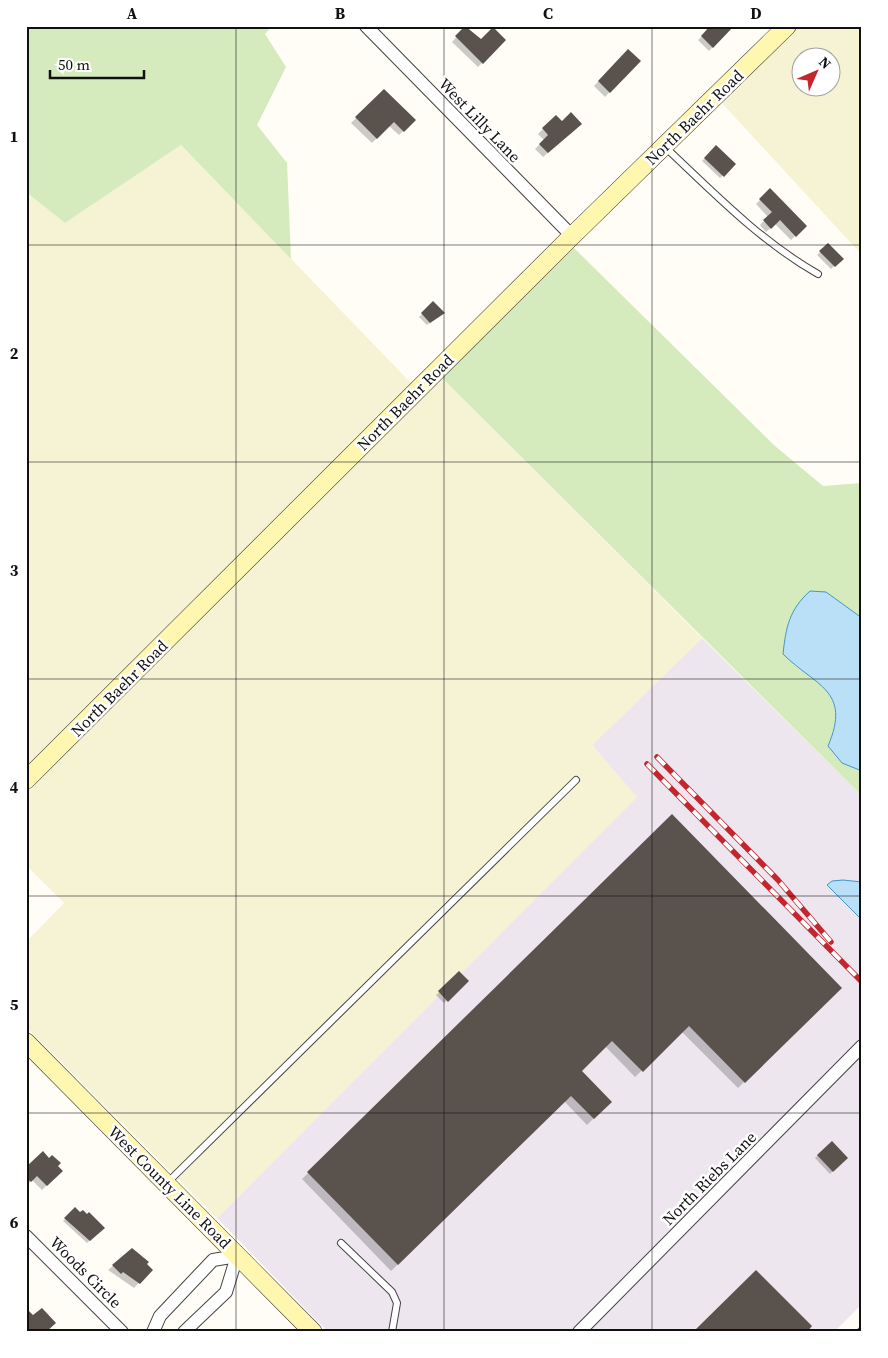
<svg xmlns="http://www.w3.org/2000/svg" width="888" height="1358" font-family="'Source Serif 4',serif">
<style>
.industrial{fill:#eee6ef}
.farmland{fill:#f6f3d4;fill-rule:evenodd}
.green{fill:#d5ebbd}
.water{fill:#b9e0f7;stroke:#3f96cf}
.shadow{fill:#0003}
.building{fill:#5a524d}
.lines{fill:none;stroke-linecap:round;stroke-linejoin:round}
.lane-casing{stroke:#444;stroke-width:8}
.street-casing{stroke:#444;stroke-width:14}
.secondary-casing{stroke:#333;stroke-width:19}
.lane{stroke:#fff;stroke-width:6}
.street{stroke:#fff;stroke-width:12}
.secondary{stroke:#fff6b0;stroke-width:18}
.rail-casing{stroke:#c4262e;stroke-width:5.5}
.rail{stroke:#fff;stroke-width:4;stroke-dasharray:11;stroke-linecap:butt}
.grid{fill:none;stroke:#111;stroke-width:1;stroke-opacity:0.55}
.labels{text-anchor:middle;stroke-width:5;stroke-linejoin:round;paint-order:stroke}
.street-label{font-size:16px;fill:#111;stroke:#fff}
.neatline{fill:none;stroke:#111;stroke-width:2}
.grid-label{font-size:16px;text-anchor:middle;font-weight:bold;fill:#111}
</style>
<rect width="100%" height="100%" fill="#fffdf5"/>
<polygon class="industrial" points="702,638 862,796 862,1304 834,1332 328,1332 217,1218 636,797 592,745"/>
<g class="farmland">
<path d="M799,26H862V255L721,102ZM800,58H830V88H800Z"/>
<polygon points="181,145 414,386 26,771 26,192 65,223"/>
<polygon points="442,378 702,638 592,745 637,797 217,1218 26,1027 26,942 64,903 26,865 26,789"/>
</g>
<g class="green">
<polygon points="26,26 272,26 265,34 286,67 257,125 287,163 291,259 181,145 65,223 26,192"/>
<path d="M574,248L775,446L823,486L862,483V618L826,592L793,664C828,688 847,700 828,746L842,763L862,771V796L442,378Z"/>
</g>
<g class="water">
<path d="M810,591L826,592L862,618V771L842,763L828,746C852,690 815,686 783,654C786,627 789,610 810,591Z"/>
<polygon points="843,880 862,882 862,920 827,885 832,881"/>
</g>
<g class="shadow">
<polygon points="705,26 733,26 709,51 698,40 709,30"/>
<polygon points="466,27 481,41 505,40 478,67 452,42"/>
<polygon points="628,50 639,61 605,97 594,86"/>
<polygon points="384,91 414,120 399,135 389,126 372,143 351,123"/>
<polygon points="556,116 562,122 576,129 543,157 535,149 544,140 538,134"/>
<polygon points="716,147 734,164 720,178 702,161"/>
<polygon points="770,190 805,226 791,240 775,224 766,232 760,225 768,217 756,204"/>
<polygon points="828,244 842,259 831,269 817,255"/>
<polygon points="433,303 440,315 427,325 419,317"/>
<polygon points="672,816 840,988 738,1088 682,1032 635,1077 605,1046 580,1071 610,1102 587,1125 564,1101 391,1271 302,1179"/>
<polygon points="459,973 467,981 444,1003 436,995"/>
<polygon points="832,1142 846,1158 830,1174 815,1158"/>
<polygon points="56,1166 61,1171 42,1190 32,1180 26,1186 26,1169"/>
<polygon points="75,1209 103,1228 87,1243 63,1221"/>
<polygon points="132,1250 151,1270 134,1288 108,1270"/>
</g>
<g class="building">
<polygon points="465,26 481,39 493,27 506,40 483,64 455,36"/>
<polygon points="710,26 734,26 713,48 701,36"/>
<polygon points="628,49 641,61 610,93 598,81"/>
<polygon points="384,89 416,120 404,132 394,122 377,139 355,117"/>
<polygon points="571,112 582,124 548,153 539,144 548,135 542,128 556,115 562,121"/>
<polygon points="716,145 736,164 724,177 704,158"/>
<polygon points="770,188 807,226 796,237 780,220 771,229 763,220 772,212 759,199"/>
<polygon points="828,243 844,259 835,267 819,251"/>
<polygon points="433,301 445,313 430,323 421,313"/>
<polygon points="672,814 842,988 745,1083 689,1026 643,1072 612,1041 582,1071 612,1102 594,1119 571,1096 398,1265 307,1172"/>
<polygon points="459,971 469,981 448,1002 438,991"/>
<polygon points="832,1141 848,1158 833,1172 817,1155"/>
<polygon points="43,1151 49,1158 52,1155 61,1163 58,1166 63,1171 47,1186 37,1176 31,1182 26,1177 26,1167"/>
<polygon points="75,1207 80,1212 83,1210 87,1214 89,1212 105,1228 90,1241 64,1218"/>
<polygon points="132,1248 149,1262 147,1264 153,1270 140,1284 123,1272 121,1274 112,1265"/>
<polygon points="756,1270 812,1326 807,1332 693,1332"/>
<polygon points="26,1308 33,1315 42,1308 56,1323 46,1332 26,1332"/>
</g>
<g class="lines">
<defs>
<g id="lane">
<path d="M665,147C714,193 760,241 818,274"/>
<polyline points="167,1183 576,780"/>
<polyline points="341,1243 392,1292 397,1303 392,1332"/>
<polyline points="860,1332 862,1330"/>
</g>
<g id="street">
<polyline points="366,26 572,236"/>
<polyline points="26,1236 122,1332"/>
<polyline points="153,1332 160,1316 213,1260 237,1256 226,1292 184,1332"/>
<polyline points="579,1332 862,1046"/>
</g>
<g id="secondary">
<polyline points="26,780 572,236 787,26"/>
<polyline points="26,1042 313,1332"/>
</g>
</defs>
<use href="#lane" class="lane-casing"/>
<use href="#street" class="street-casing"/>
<use href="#secondary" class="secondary-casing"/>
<use href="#lane" class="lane"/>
<use href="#street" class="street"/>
<use href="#secondary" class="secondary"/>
<defs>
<g id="rail">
<polyline points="657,757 778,880 831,942"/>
<polyline points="647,764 862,982"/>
</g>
</defs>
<use href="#rail" class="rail-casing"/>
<use href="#rail" class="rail"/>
</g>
<path class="grid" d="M236,26V1332M444,26V1332M652,26V1332M26,245H862M26,462H862M26,679H862M26,896H862M26,1113H862"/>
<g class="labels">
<g class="street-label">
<text transform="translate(694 117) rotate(-44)" y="6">North Baehr Road</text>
<text transform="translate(480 120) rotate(46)" y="6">West Lilly Lane</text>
<text transform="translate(405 402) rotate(-45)" y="6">North Baehr Road</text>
<text transform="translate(119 688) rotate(-45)" y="6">North Baehr Road</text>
<text transform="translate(709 1178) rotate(-45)" y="6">North Riebs Lane</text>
<text transform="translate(170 1187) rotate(45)" y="6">West County Line Road</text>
<text transform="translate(86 1272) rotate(45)" y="6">Woods Circle</text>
</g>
</g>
<rect width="888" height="1358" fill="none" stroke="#ffffff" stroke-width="55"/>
<g transform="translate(816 72) rotate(45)"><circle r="24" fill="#ffffff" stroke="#a0a0a0"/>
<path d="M0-4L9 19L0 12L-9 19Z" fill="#c4262e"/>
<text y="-8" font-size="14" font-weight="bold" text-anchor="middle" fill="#111111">N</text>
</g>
<path d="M50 70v8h94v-8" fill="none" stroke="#111111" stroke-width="2.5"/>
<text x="58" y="70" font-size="15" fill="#111111" stroke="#ffffff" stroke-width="4" paint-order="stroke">50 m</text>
<rect x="28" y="28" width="832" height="1302" class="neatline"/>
<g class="grid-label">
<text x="132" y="19">A</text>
<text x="340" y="19">B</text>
<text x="548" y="19">C</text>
<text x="756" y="19">D</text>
<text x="14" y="142">1</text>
<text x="14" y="359">2</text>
<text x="14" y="576">3</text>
<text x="14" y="793">4</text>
<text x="14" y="1010">5</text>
<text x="14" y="1228">6</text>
</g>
</svg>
